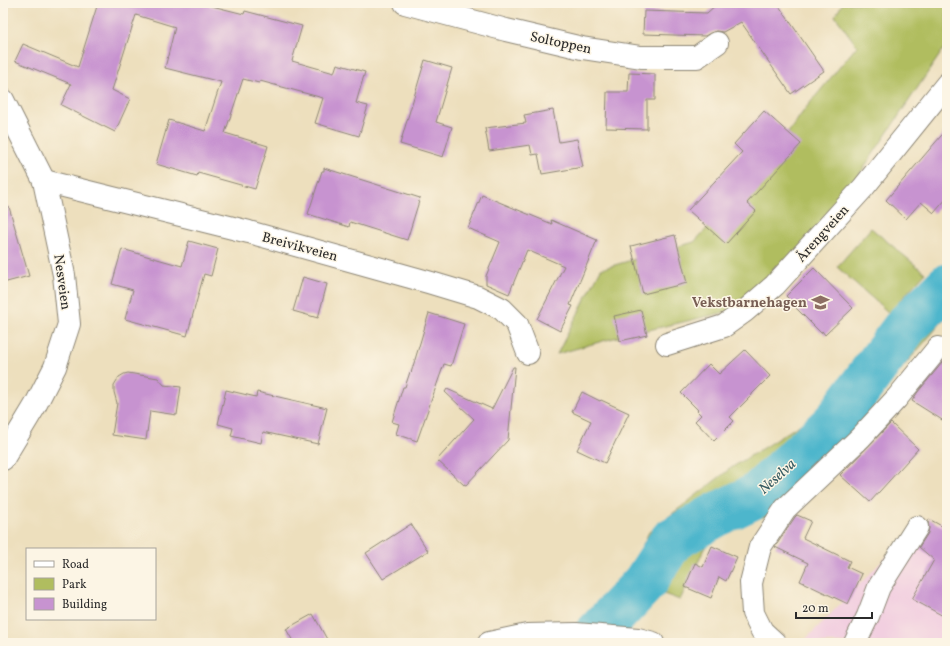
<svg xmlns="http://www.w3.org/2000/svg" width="950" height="646" font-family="Vollkorn,serif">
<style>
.built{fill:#f2cfe0}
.green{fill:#b0bd5f;stroke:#6e7445}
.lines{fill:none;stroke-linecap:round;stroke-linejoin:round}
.river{stroke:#4eb6cc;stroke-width:45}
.building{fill:#c793d0}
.minor-casing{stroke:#8c8574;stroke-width:24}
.minor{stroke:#fff;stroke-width:22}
.labels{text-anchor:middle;stroke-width:3;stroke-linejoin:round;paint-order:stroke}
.street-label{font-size:14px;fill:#2b2b2b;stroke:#fcf5e5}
.education-label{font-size:14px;font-weight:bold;fill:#785e54;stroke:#fcf5e5;text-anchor:end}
.water-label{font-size:15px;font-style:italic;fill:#375c63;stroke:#fcf5e5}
</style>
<rect width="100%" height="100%" fill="#fcf5e5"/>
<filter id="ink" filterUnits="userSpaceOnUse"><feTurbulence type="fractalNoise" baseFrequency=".025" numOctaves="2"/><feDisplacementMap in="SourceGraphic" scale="8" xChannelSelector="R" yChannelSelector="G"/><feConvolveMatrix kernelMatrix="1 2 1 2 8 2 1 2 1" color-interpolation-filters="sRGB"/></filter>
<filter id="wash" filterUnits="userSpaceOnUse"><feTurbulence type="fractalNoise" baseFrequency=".012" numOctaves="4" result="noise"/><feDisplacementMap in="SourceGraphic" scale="16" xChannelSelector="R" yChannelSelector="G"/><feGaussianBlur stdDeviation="0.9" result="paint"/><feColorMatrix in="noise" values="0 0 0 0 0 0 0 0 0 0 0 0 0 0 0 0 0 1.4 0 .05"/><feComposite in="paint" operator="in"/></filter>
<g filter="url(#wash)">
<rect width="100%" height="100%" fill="#eddfbd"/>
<polygon class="built" points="947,518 947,643 802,643 895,548"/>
<g class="green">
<polygon points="843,3 947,3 947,44 828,221 771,284 730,311 610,339 557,354 601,269 694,242 756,178 805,109 857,46 835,16"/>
<polygon points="871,228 925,273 889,313 837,267"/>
<polygon points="947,264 947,316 795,492 766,517 753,517 732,529 708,541 680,600 626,580 649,532 731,468 820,412 854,377 896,314"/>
</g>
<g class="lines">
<polyline class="river" points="588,643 645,582 672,540 716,515 757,495 833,424 906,326 947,286"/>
</g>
<g id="blocks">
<g class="building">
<polygon points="98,3 200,3 244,14 245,11 302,26 292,61 334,73 337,64 365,72 356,103 368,106 359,136 315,123 323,98 260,81 259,83 243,79 225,133 268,146 255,189 198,173 197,176 156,164 169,120 205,131 221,82 165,68 175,27 136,15 112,90 130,99 115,132 61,105 71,84 15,61 23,44 78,67"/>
<polygon points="718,3 777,3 824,71 791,94 741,22 723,32 716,31 710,33 705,36 643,34 644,11 707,13"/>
<polygon points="425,60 452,68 436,122 452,127 443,157 400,144"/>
<polygon points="629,73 655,74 655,100 647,100 647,129 606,128 607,92 628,92"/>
<polygon points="553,110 559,142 577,139 583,167 542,174 538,154 532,155 530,145 489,151 485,128 526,123 524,115"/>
<polygon points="764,111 801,144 747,203 756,211 726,244 688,210 742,152 734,144"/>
<polygon points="947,129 947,198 934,213 921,202 906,219 886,200"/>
<polygon points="324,168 420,198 407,240 350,222 349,227 308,214 322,171 324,171"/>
<polygon points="482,195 552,224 551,220 597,240 570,305 573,306 560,331 537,319 564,266 527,250 509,294 486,284 486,276 500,242 468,228"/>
<polygon points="3,207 9,207 29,276 3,283"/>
<polygon points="675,235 687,283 643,294 631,246"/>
<polygon points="189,241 218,249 211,276 204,274 187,336 125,319 133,290 112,284 122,249 182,266"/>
<polygon points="814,268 853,308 825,335 822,331 821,333 790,302 791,301 786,296"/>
<polygon points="303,277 327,284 318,318 293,311"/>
<polygon points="641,310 647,335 620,341 614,316"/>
<polygon points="429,313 464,324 451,366 444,364 417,441 396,434 399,424 392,422 403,387 405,387 410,372 411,373"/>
<polygon points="745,350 770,376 752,394 752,395 730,417 734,421 714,441 695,421 701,415 697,411 698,410 681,393 709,364 719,374"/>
<polygon points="947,357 947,423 912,401 917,393"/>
<polygon points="513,367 515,367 508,440 466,485 464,484 464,485 437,460 474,419 445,392 447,389 492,409"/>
<polygon points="128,373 158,378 164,385 181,387 177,415 150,411 146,440 112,435 117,403 114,392 114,385 119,377 124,374"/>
<polygon points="226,390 256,397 257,392 327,408 318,444 263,432 261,443 231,436 233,428 218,424"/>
<polygon points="582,392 600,401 601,400 629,413 605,463 577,450 591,421 572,412"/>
<polygon points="891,423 918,449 870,502 840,475"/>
<polygon points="797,515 811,521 803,538 850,561 847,567 862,574 848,604 800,581 808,563 775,547 795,517"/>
<polygon points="929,519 947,529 947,618 912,599 934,560 919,547 928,533 929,528 928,521"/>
<polygon points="411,524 428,551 383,579 366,553"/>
<polygon points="712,546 737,557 726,581 719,577 711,598 685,587 695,563 703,567"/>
<polygon points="313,614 329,643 294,643 286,629"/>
</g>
</g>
</g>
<g filter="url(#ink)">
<use href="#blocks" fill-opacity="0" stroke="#8c8574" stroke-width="1"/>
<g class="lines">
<defs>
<g id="minor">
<polyline points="405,3 506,30 582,48 641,57 697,57 717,43"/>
<polyline points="3,100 44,181 64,275 69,324 55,367 35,406 3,459"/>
<polyline points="44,181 249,232 428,282 478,297 502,309 517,324 528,353"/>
<polyline points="667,344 724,326 745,311 775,285 863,188 947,84"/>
<polyline points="489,643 527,635 576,634 638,639 653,643"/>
<polyline points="775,643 762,631 753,613 751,583 760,547 785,509 860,438 897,398 938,348"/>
<polyline points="855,643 868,616 879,587 917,527"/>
</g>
</defs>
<use href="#minor" class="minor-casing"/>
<use href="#minor" class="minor"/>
</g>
</g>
<defs>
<symbol id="school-bare" viewBox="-9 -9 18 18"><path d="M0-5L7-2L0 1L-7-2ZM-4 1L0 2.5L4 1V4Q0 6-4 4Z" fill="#8d6e63" stroke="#fcf5e5" stroke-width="2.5" paint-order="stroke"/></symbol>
</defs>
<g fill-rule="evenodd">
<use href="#school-bare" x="808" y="290" width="25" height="25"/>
</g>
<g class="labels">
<g class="street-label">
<text transform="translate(561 42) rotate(12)" y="5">Soltoppen</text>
<text transform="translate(822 233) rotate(-48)" y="5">Årengveien</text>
<text transform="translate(300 246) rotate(15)" y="5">Breivikveien</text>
<text transform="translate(63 282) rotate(82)" y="5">Nesveien</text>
</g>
<g class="education-label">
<text x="807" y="307">Vekstbarnehagen</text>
</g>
<g class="water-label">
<text transform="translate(777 476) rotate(-42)" y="5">Neselva</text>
</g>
</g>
<rect width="950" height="646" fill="none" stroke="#fcf5e5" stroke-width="16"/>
<rect x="26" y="548" width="130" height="72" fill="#fcf5e5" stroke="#a8a49b"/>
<rect x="34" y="561" width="20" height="6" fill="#ffffff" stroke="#a8a49b"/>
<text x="62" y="568" font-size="12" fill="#2b2b2b">Road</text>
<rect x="34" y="578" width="20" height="12" fill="#b0bd5f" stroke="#a8a49b"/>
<text x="62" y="588" font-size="12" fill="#2b2b2b">Park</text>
<rect x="34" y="598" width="20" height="12" fill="#c793d0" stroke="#a8a49b"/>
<text x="62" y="608" font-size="12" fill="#2b2b2b">Building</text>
<path d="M796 612v6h76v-6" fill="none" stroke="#2b2b2b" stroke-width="2"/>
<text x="802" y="612" font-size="12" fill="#2b2b2b" stroke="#fcf5e5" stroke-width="3" paint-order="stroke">20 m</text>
</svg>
